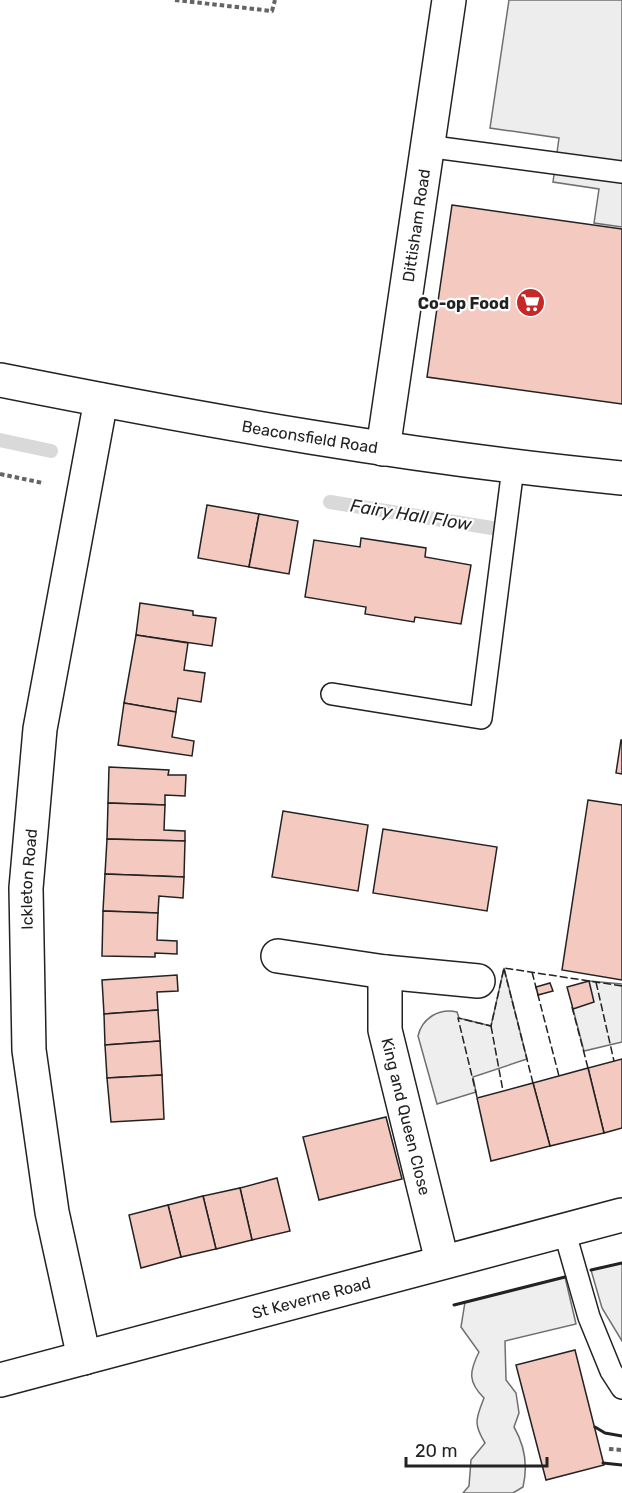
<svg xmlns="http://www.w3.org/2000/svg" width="622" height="1493" font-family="Rubik,sans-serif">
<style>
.green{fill:#eee;stroke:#6f6f6f;stroke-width:1.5}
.parking{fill:#ededed;stroke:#6f6f6f;stroke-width:1.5}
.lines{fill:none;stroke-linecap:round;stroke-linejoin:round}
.stream{stroke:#d9d9d9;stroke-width:14}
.building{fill:#f3c9c0;stroke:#222;stroke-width:1.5}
.service-casing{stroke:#222;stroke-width:24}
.minor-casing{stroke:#222;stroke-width:36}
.path{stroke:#646464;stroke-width:4;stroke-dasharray:4.5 3;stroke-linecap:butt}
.service{stroke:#fff;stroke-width:21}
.minor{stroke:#fff;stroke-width:33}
.fence{stroke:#222;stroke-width:1.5;stroke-dasharray:8 3;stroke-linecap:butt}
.wall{stroke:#222;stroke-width:3}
.labels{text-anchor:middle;stroke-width:4.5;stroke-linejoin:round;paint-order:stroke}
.street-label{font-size:16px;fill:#222;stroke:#fff}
.poi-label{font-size:16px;font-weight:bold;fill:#222;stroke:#fff;text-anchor:end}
.water-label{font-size:18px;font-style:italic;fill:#222;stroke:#fff}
</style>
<rect width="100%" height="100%" fill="#fff"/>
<g class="green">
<path d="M504,968L527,1059L473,1077L476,1092L437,1104L418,1036C422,1018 439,1008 457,1012L459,1018L491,1026Z"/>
<polygon points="589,981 622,984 622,1042 584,1051 573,1009"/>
<polygon points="622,1263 622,1341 602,1308 591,1270"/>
<path d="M565,1277L576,1324L505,1341L506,1380L516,1393L519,1413L514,1427C525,1446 528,1466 523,1487L513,1493H463L469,1486L471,1460L485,1443C473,1423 476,1419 484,1398C468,1382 469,1372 479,1352L461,1327L465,1302Z"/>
</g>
<polygon class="parking" points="509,0 622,0 622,227 594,223 599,189 553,182 559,138 490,128"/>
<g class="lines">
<g class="stream">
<polyline points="0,440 51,451"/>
<polyline points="330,502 492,528"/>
</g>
</g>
<g class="building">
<polygon points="452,205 622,229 622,404 427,377"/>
<polygon points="207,505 259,514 249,567 198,558"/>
<polygon points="259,514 298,521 289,574 249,567"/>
<polygon points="361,538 426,548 425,557 471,565 461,624 415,617 414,622 365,614 366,607 305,597 314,540 360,547"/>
<polygon points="140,603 193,611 193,615 216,618 212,646 136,635"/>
<polygon points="136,635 188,643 184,670 205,673 201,702 178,698 176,712 124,703"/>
<polygon points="124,703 176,712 172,737 194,741 192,756 118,745"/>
<polygon points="621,740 622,740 622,774 616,773"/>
<polygon points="109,767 169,770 168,775 186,775 185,796 165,795 165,805 108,803"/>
<polygon points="588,800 622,805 622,980 562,970"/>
<polygon points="108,803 165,805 164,830 185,831 185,841 107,839"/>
<polygon points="283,811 368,825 358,891 272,877"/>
<polygon points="383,829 497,847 487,911 373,893"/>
<polygon points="107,839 185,841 184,877 105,874"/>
<polygon points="105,874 184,877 183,898 159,896 158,913 103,911"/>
<polygon points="103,911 158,913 157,940 177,941 177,954 155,953 155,957 102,956"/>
<polygon points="177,975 178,991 157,992 158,1010 104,1014 102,980"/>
<polygon points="589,981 594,1002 573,1009 567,987"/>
<polygon points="550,983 553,991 538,995 536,987"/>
<polygon points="158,1010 160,1041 105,1045 104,1014"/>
<polygon points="160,1041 162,1075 107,1078 105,1045"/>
<polygon points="622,1059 622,1128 604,1133 588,1068"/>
<polygon points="588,1068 604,1133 550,1146 533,1083"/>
<polygon points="162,1075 164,1119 111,1122 107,1078"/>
<polygon points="533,1083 550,1146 491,1161 477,1098"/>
<polygon points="386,1117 402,1179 319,1200 303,1137"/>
<polygon points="277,1178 290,1231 252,1240 240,1188"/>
<polygon points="240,1188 252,1240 216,1249 203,1196"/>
<polygon points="203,1196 216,1249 181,1257 168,1205"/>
<polygon points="168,1205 181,1257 141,1268 129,1215"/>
<polygon points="575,1350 604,1465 546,1480 516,1365"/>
</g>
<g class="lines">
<defs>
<g id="service">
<polyline points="426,146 622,172"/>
<polyline points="332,694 481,718 513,468"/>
<polyline points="564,1230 589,1317 611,1371 622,1388"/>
</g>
<g id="minor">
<path id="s1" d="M0,380C206,421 413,458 622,478"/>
<path id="s2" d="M383,449L449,0"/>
<polyline points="278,956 385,972 478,981"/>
<path id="s3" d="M385,972V1030L442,1261"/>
<path id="s4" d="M84,1358L52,1212L29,1050L26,888L40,729L101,400"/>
<path id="s5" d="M0,1380L622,1215"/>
</g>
</defs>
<use href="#service" class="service-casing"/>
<use href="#minor" class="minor-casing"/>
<g class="path">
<polyline points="175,0 272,11 275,0"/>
<polyline points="0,474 43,483"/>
<polyline points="609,1449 622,1450"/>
</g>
<use href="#service" class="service"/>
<use href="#minor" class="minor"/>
<g class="fence">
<polyline points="504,969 533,1083"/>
<polyline points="532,972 559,1076"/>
<polyline points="596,982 614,1061"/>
<polyline points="572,1007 588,1068"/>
<polyline points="491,1026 503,1091"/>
<polyline points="477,1097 458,1018 491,1026 504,968 622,986"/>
</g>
<g class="wall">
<polyline points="591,1270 622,1263"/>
<polyline points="454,1305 565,1277"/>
<polyline points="595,1427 605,1433 622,1436"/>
<polyline points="603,1463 622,1465"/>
</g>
</g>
<defs>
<symbol id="supermarket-disc" viewBox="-11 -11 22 22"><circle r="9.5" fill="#c62828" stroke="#fff"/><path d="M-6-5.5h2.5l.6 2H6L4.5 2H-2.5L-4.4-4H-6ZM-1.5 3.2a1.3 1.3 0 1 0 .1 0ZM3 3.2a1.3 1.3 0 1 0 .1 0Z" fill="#fff"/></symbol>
</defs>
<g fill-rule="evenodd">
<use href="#supermarket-disc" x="514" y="286" width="33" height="33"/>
</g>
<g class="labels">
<g class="street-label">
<text dy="6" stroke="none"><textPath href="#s2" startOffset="226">Dittisham Road</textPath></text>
<text dy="6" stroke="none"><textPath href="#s1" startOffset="315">Beaconsfield Road</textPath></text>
<text dy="6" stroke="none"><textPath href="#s4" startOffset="484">Ickleton Road</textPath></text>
<text dy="6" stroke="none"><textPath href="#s3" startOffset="147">King and Queen Close</textPath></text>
<text dy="6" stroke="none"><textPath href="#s5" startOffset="322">St Keverne Road</textPath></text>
</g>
<g class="poi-label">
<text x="509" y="309">Co-op Food</text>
</g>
<g class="water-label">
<text transform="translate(411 515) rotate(9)" y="6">Fairy Hall Flow</text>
</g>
</g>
<path d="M406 1457v9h141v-9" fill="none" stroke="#222222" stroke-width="3"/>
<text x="415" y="1457" font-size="18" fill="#222222" stroke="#ffffff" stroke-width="4.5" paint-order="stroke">20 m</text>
</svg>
